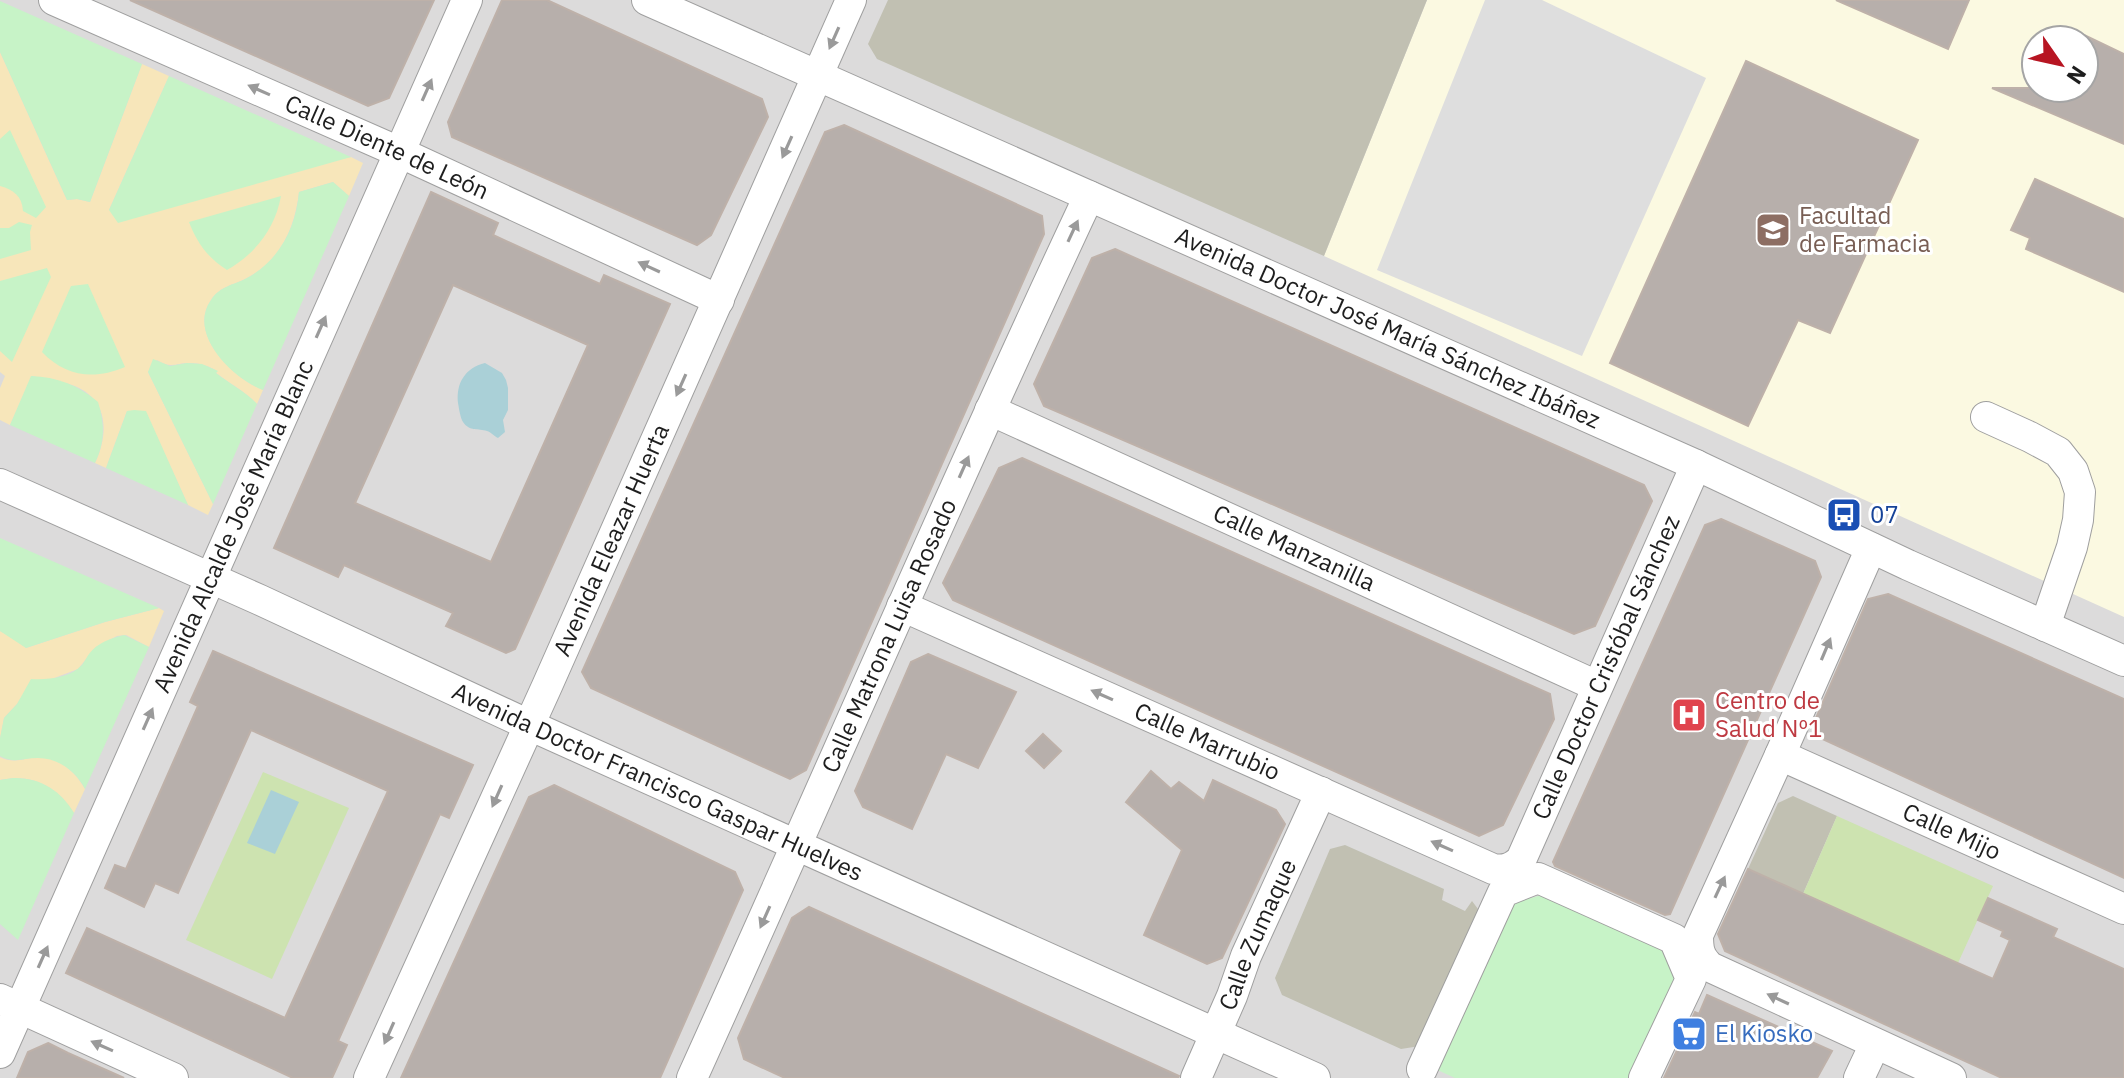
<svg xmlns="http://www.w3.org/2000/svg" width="2124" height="1078" font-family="'IBM Plex Sans',sans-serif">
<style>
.residential{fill:#dcdbdb;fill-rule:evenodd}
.education{fill:#fbf9e1;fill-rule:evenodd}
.construction{fill:#c1c0b2}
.grass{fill:#cde3b0}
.sand{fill:#f7e6ba}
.park{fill:#c7f3c7}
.parking{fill:#dedede}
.water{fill:#aad0d7}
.building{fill:#b7afab;stroke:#beb1a9;stroke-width:2;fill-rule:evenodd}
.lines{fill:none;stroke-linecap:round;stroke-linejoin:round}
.minor-casing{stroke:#9f9f9f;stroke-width:32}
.minor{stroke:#fff;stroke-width:30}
.oneway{fill:#9a9a9a}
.labels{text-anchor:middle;stroke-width:6;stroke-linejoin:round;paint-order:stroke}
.street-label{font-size:24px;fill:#1e1e1e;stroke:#fff}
.education-label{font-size:24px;fill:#785e54;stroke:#fff;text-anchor:start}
.transit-label{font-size:24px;fill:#164399;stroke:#fff;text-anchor:start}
.health-label{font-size:24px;fill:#be3a42;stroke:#fff;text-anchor:start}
.shop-label{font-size:24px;fill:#366cbe;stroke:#fff;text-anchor:start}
</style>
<rect width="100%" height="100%" fill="#eeeae5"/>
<path class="residential" d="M0,0H2124V1078H0ZM2036,40H2084V88H2036Z"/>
<path class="education" d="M1427,0H2124V617L1324,256ZM2036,40H2084V88H2036Z"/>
<g class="construction">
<polygon points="888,0 1427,0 1324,256 877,59 868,44"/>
<polygon points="1793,796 1837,816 1803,894 1748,869 1778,803"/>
<polygon points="1345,845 1444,889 1442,900 1465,911 1472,901 1481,913 1420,1046 1401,1049 1282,995 1275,978 1330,849"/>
</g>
<g class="grass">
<polygon points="263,772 349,808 272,979 186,940"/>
<polygon points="1837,816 1993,886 1958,963 1803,894"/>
</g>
<g class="sand">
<path d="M0,52L67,200L77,199L90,202L142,64L169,76L109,210L351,157L363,163L349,196L333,182L299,192C295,227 281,260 247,278C234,285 220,286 211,300C187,334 234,379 263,390L257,404C246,392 229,383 216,373L217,371C209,366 200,363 190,363C175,363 172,369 157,360L148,372L213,504L208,515L188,505L145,411H127L106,468L95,463C110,431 108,396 69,384C57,380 44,379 32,376L10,425L0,420V388L5,376L0,372Z"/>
<polygon points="159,608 164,611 149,647 126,635 117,636 96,647 78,669 28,688 17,704 4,718 0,739 0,631 15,639 26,648 105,622"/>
<path d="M0,757C12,763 19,760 31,758C55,754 74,769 85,789L74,813C57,786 32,773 0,780Z"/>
</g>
<g class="park">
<polygon points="0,1 142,64 90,202 77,199 67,200 0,52"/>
<polygon points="169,76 351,157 118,223 109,210"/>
<path d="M10,130L46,207L36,218L23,211C22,196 14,190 0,186V139Z"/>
<path d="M333,182L349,196L263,390C233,379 187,334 211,300C220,286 234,285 247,278C280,260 296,227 299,192Z"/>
<path d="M281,196C275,229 255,254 227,270C208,258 197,243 189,222Z"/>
<polygon points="19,222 32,225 30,232 31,250 0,259 0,228 9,228"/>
<polygon points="47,268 51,277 12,362 0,351 0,281"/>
<path d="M88,284L125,367C94,380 66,377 42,352L71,286Z"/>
<path d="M153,359L170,366L187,363L202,364L218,371L216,373C230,384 246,392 257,404L213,504L148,372Z"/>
<path d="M31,376C57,377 78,385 98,402C105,424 105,442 95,463L10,425Z"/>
<polygon points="134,410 146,411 188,505 106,468 127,411"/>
<polygon points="0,538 159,608 105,622 26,648 0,631"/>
<path d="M124,635L149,647L85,789C76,771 58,758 38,758C23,758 14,764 0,756V738L4,718L17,704L31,679C47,680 70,678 82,665C83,664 88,655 89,654C97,643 111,638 124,635Z"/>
<path d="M13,778C40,777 61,791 74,813L18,940L0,924V780Z"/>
<polygon points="1552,892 1671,947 1680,986 1640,1078 1455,1078 1431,1067 1506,905"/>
</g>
<polygon class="parking" points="1485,0 1542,0 1706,78 1582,356 1377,270"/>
<g class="water">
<path d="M485,363L502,373L506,380L508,388V410L503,420L505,432L498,438C494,436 491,432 487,431C478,428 470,432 463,422C460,417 459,408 458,403C456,383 465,368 485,363Z"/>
<polygon points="271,790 299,802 275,854 247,843"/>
</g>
<g class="building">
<polygon points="130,0 434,0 389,98 368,106"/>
<polygon points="502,0 547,0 762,99 768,117 711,235 697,245 452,137 448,122"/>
<polygon points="1836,0 1969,0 1948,49"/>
<polygon points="2084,35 2124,54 2124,144 1992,88 2084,88"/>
<polygon points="1746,61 1918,140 1830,333 1798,320 1748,426 1610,363"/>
<polygon points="844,125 1042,216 1044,234 806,770 790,779 591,688 582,672 825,132"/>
<polygon points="2035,179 2124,219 2124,292 2026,249 2030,238 2011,230"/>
<path d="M431,192L498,223L493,235L600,284L604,275L670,304L515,649L506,653L446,626L453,613L344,565L338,577L274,548ZM453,285L588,345L491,562L355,503Z"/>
<polygon points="1115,249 1644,485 1652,501 1595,626 1574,634 1044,406 1034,384 1092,258"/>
<polygon points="1022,458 1550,694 1554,719 1503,825 1479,836 953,600 943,583 999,468"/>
<polygon points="1721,519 1815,561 1821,577 1670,914 1665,915 1555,866 1553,862 1705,525"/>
<polygon points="1888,594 2124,699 2124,878 1814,735 1813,725 1868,599"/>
<polygon points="213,651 473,765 449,818 440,814 338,1041 347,1045 332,1078 293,1078 66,973 87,928 285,1018 388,791 251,730 178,893 155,883 144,907 105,888 115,865 126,869 198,706 190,702"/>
<polygon points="928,654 1016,692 978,768 946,754 912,829 863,807 855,791 911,662"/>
<polygon points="1043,734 1061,751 1044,768 1026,751"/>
<polygon points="1151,771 1171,789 1179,782 1204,801 1213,780 1276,810 1285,824 1222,958 1207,964 1144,935 1182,850 1126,802"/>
<polygon points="554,785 735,872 743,890 660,1078 401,1078 529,797"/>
<polygon points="1748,869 1993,979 2010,940 2001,936 2003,931 1978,920 1988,898 2057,929 2053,937 2124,969 2124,1078 2002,1078 1725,951 1718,934"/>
<polygon points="809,907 1179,1076 1178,1078 785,1078 761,1067 744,1059 738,1038 792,918"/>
<polygon points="1707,995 1832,1051 1817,1078 1664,1078 1695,1012 1699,1014"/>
<polygon points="48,1043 68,1053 124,1078 17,1078 28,1052"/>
</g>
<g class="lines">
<defs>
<g id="minor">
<path id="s1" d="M54,0L399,152L719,300"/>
<path id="s2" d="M647,0L1696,465L1908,565L2124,661"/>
<path id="s3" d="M990,410L1597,686"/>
<polyline points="1986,417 2030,437 2058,452 2073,471 2080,492 2078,520 2072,547 2045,626"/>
<path id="s4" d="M0,484L260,600L529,725L1315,1078"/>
<path d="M1871,548L1780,755L1698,935C1698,949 1699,957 1710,967L1951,1078"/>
<path id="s5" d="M902,606L1493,869C1505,871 1512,868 1521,860L1696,465"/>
<path id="s6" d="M1780,755L2124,909"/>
<polyline points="0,999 173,1078"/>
<path id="s7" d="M0,1053L467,0"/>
<polyline points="1422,1069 1503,892 1538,878 1674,939 1691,979 1644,1078"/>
<path id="s8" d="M369,1078L547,686L851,0"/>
<path id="s9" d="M692,1078C825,784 952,488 1089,196"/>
<path id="s10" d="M1196,1078L1232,996L1246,956L1321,792"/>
<polyline points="1859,1078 1875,1044"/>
</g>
</defs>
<use href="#minor" class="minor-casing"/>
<use href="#minor" class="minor"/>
</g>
<defs><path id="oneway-solid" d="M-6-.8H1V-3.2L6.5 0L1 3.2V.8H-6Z" transform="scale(2)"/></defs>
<g class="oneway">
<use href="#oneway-solid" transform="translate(834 38) rotate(114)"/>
<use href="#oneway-solid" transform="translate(259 90) rotate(-156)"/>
<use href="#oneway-solid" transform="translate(427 90) rotate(-66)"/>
<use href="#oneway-solid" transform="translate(787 147) rotate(114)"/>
<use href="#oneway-solid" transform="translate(1073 231) rotate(-65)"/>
<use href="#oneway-solid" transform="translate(649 267) rotate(-155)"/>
<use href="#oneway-solid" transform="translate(321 327) rotate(-66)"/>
<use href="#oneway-solid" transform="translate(681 385) rotate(114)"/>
<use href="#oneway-solid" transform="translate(964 467) rotate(-66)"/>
<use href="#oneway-solid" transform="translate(1826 649) rotate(-67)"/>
<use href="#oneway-solid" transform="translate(1102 695) rotate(-156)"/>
<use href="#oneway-solid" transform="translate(148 719) rotate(-66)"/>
<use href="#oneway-solid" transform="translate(497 796) rotate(114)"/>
<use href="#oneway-solid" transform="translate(1442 846) rotate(-156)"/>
<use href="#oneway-solid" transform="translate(1720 887) rotate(-65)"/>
<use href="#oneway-solid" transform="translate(765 917) rotate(114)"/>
<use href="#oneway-solid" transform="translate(43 957) rotate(-66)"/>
<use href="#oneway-solid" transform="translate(1778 999) rotate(-155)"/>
<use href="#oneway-solid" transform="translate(389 1033) rotate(114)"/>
<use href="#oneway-solid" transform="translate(102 1046) rotate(-156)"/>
</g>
<defs>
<symbol id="university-square" viewBox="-11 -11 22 22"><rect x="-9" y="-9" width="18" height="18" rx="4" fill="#8d6e63" stroke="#fff"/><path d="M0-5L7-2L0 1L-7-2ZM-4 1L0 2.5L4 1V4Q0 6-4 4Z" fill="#fff"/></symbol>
<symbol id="bus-square" viewBox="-11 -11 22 22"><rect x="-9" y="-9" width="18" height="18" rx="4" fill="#1a4fb4" stroke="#fff"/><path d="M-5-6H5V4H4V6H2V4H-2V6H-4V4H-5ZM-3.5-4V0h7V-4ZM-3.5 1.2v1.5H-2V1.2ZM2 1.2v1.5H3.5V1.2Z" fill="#fff"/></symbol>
<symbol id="hospital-square" viewBox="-11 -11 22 22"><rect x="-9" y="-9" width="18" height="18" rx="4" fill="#e0444e" stroke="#fff"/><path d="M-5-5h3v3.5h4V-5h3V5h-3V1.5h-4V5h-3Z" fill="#fff"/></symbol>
<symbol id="supermarket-square" viewBox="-11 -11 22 22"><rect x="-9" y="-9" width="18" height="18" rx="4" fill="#3f7fe0" stroke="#fff"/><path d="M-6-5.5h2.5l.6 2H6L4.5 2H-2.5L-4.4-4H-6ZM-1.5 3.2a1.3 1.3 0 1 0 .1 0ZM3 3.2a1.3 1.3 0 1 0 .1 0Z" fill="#fff"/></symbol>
</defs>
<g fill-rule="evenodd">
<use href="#university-square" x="1753" y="210" width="40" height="40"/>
<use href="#bus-square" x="1824" y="495" width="40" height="40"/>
<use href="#hospital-square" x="1669" y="695" width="40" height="40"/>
<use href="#supermarket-square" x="1669" y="1014" width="40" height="40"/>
</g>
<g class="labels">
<g class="street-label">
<text dy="8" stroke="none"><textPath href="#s1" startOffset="364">Calle Diente de León</textPath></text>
<text dy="8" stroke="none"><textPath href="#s2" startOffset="810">Avenida Doctor José María Sánchez Ibáñez</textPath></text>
<text dy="8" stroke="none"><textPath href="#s7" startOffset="576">Avenida Alcalde José María Blanc</textPath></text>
<text dy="8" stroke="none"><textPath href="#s8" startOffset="590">Avenida Eleazar Huerta</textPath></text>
<text dy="8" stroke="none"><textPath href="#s3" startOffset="334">Calle Manzanilla</textPath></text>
<text dy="8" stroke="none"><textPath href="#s9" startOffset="484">Calle Matrona Luisa Rosado</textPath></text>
<text dy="8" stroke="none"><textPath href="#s5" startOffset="888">Calle Doctor Cristóbal Sánchez</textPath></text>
<text dy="8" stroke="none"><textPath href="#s5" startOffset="334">Calle Marrubio</textPath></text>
<text dy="8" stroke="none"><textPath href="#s4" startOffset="722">Avenida Doctor Francisco Gaspar Huelves</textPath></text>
<text dy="8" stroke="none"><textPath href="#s6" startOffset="188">Calle Mijo</textPath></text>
<text dy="8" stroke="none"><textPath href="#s10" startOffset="156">Calle Zumaque</textPath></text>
</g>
<g class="education-label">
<text x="1799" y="224">Facultad<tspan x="1799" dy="28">de Farmacia</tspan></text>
</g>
<g class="transit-label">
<text x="1870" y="523">07</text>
</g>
<g class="health-label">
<text x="1715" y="709">Centro de<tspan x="1715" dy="28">Salud Nº1</tspan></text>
</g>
<g class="shop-label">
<text x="1715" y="1042">El Kiosko</text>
</g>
</g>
<g transform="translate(2060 64) rotate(124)"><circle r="38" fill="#ffffff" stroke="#a5a5a5" stroke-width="2"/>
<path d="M0-6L14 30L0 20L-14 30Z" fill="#b71522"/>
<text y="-12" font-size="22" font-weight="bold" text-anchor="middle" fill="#1e1e1e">N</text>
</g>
</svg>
